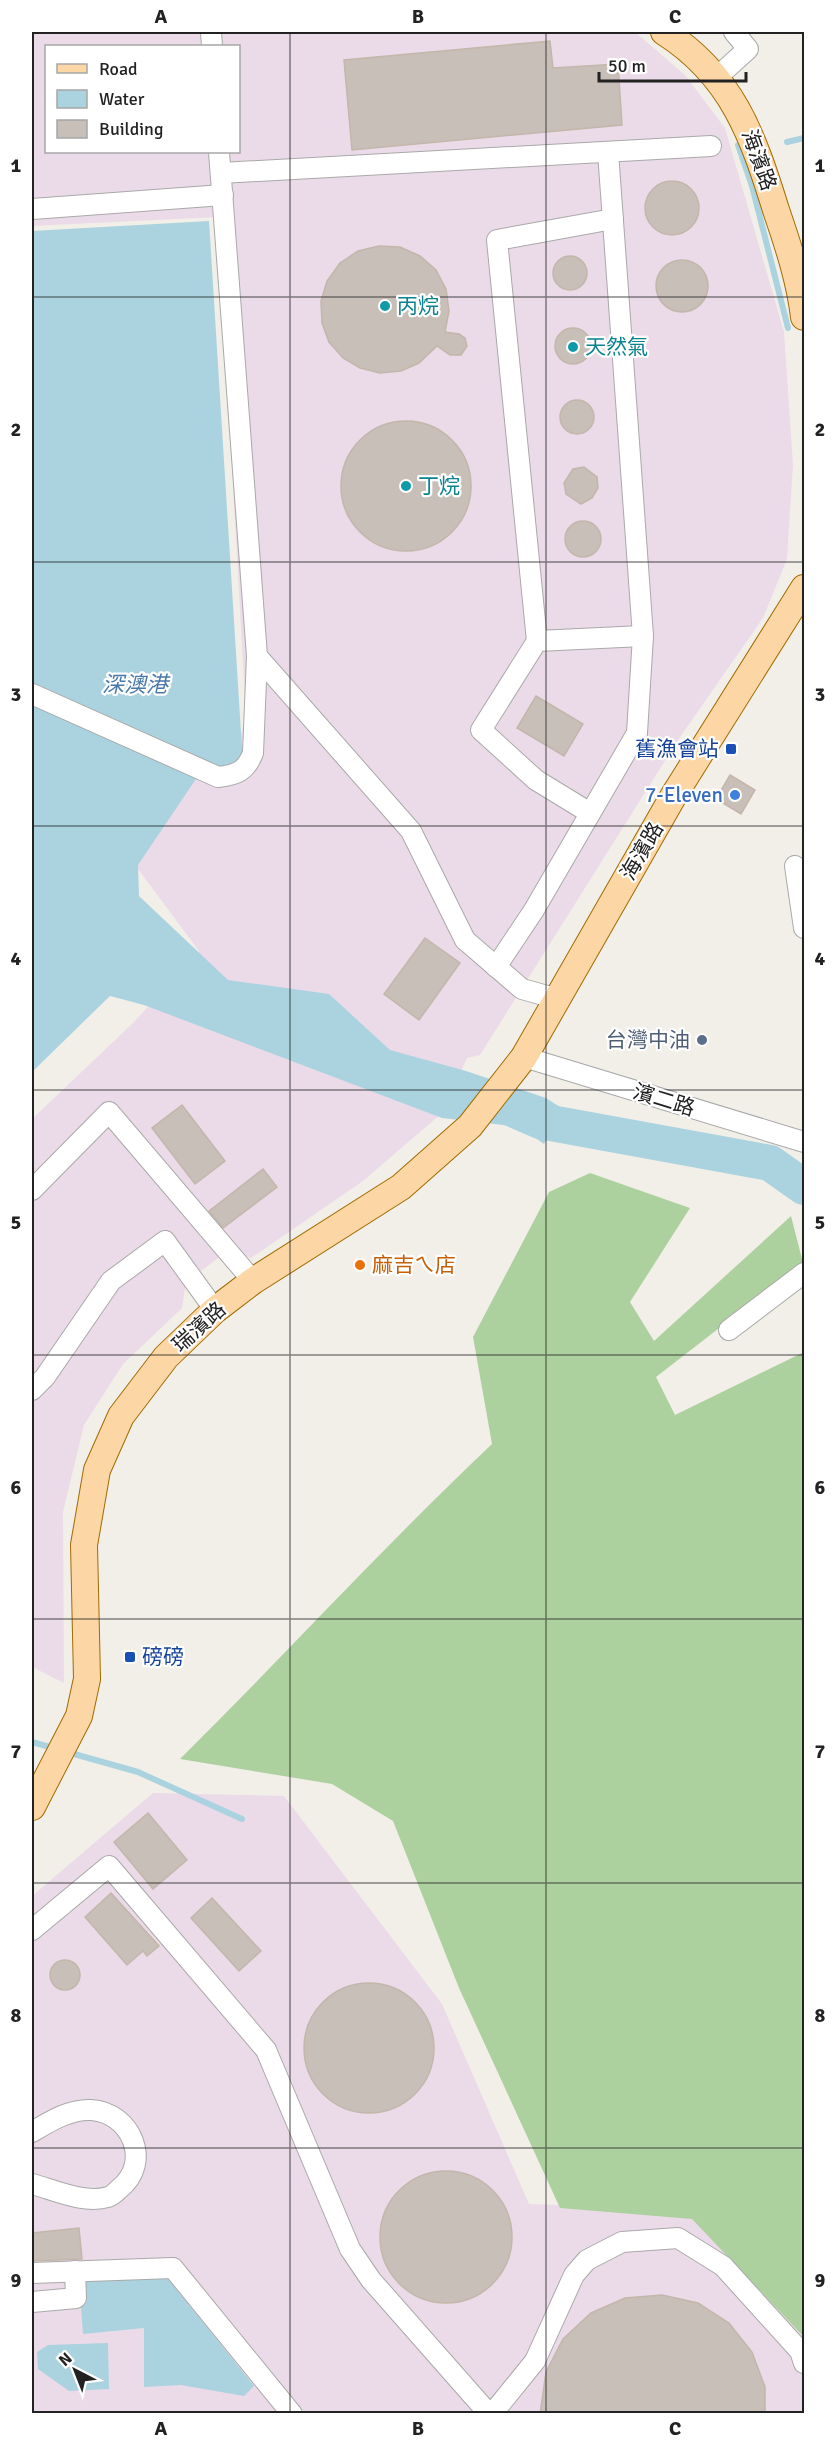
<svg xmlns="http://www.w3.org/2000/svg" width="836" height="2445" font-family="Signika,'Noto Sans TC',sans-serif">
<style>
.industrial{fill:#ebdbe8;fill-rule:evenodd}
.forest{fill:#add19e}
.water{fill:#aad3df}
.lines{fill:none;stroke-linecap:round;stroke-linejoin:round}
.stream{stroke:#aad3df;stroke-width:6}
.river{stroke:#aad3df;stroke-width:36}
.building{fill:#c7bfb8;stroke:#c4b6ab;stroke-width:1.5}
.minor-casing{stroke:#a9a9a9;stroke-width:22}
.major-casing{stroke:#a06b00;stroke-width:28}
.minor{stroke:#fff;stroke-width:20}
.major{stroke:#fcd6a4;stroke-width:26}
.grid{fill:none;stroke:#222;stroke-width:1.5;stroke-opacity:0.55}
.culture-dot{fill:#0f9aa8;stroke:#fff;stroke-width:2}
.transit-dot{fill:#1a4fb4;stroke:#fff;stroke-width:2}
.shop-dot{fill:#3f7fe0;stroke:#fff;stroke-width:2}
.service-dot{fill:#5c6f8a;stroke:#fff;stroke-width:2}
.food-dot{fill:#e8710a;stroke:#fff;stroke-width:2}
.labels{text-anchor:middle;stroke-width:4.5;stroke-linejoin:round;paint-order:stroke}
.street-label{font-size:21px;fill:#222;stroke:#fff}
.culture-label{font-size:21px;fill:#0d838f;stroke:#fff;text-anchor:start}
.transit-label{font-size:21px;fill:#164399;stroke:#fff;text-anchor:end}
.shop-label{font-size:21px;fill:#366cbe;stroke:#fff;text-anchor:end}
.service-label{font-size:21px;fill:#4e5e75;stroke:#fff;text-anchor:end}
.food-label{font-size:21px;fill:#c56008;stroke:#fff;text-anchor:start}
.water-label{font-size:22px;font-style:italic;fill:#4a7aab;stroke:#fff}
.neatline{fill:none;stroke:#222;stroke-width:2}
.grid-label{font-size:20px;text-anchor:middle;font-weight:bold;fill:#222}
</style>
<rect width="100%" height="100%" fill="#f2efe9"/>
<g class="industrial">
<path d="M32,32H635L685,75L725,128L784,332L793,465L787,559L763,618L678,740L480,1055L467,1058L442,1113L363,1181L251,1258L229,1250L186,1282L182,1308L123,1364L84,1425L63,1512L64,1683L32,1667V1119L133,1023L199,951L135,865L202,765L233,766L246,717L218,217L32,226ZM46,46H238V152H46Z"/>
<polygon points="153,1793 284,1796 442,2004 529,2204 699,2210 804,2320 804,2413 32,2413 32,1896"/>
</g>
<path class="forest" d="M590,1173L690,1208L630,1302L654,1341L791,1216L803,1263L656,1377L675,1415L804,1352V2337L692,2219L560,2208L459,1988L393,1821L332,1784L180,1759C285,1655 385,1545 492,1444L473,1337L549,1192Z"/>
<g class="water">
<polygon points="209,221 243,765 204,767 138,865 139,896 228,980 329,994 390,1050 466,1071 546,1098 563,1109 544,1144 520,1127 442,1118 144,1005 110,996 32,1072 32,231"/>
<polygon points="165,2275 254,2386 244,2396 181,2385 144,2387 144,2328 83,2334 79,2281"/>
<polygon points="108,2343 109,2389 69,2391 38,2369 37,2352 48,2345"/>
</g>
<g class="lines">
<g class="stream">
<polyline points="787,142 804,138"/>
<polyline points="738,145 752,186 788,328"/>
<polyline points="32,1742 57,1749"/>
<polyline points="67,1752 138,1772 242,1819"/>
</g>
<polyline class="river" points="510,1108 540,1121 770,1163 804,1187"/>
</g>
<g class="building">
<polygon points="550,41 553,68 618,64 622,125 352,150 344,60"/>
<circle cx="672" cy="208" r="27"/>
<polygon points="379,246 400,247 420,256 436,270 446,289 449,311 445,332 459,334 465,338 467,346 461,355 450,355 437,346 419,363 401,371 380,373 360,368 343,358 329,342 322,323 321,301 327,281 340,263 358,251"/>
<circle cx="570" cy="273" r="17"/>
<circle cx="682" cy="286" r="26"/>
<circle cx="573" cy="346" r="18"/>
<circle cx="577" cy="417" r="17"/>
<circle cx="406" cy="486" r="65"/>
<polygon points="584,467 597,477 598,488 592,498 581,504 566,494 564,483 573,469"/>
<circle cx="583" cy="539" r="18"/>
<polygon points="536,696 583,724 564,756 517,728"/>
<polygon points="730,775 755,790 741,814 716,799"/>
<polygon points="425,938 460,963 419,1020 384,994"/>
<polygon points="182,1105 225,1161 195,1184 152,1128"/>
<polygon points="263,1169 277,1187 223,1228 209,1211"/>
<polygon points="148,1813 187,1860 153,1889 114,1842"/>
<polygon points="111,1893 159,1946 147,1956 143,1951 127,1965 85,1917"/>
<polygon points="212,1898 261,1951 239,1971 191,1918"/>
<circle cx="65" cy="1975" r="15"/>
<circle cx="369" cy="2048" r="65"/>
<circle cx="446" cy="2237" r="66"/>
<polygon points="79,2228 82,2259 32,2261 32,2233"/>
<polygon points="662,2295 698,2303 729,2323 752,2352 765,2387 765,2414 540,2414 546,2372 563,2339 591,2313 625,2298"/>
</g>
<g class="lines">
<defs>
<g id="minor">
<polyline points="211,32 212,46"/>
<polyline points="716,78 748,49 734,32"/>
<polyline points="219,152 257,656 411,831 465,940 522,989 558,999"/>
<polyline points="221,173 711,146"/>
<polyline points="32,209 223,195"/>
<polyline points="537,641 497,240 613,219"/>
<path d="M32,694L218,777C237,775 246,771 253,753L257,656"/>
<polyline points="590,813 536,780 481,730 537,641 643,636"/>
<polyline points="795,866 804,928"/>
<polyline points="496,967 534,910 637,733 643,636 608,152"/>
<polyline points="524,1057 804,1142"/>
<polyline points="32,1190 109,1112 253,1281"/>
<polyline points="729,1330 804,1273"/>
<polyline points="32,1390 45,1377 111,1281 165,1241 215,1310"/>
<polyline points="32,1930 109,1866 266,2050 350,2249 371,2280 489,2414"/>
<path d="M32,2132C49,2122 69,2109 91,2110C131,2112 153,2163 119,2189C116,2192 112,2196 108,2197C84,2204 54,2190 32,2184"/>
<polyline points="32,2273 173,2268 292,2414"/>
<polyline points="32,2302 76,2298 75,2271"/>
<polyline points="492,2414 535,2361 574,2275 587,2260 622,2242 678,2238 723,2266 800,2351 804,2363"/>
</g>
<g id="major">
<path d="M664,32C732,75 753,136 776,210C788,245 800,281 804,317"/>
<polyline points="32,1807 79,1716 87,1679 84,1545 97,1470 121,1416 166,1357 215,1310 253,1281 401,1187 470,1126 524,1057 674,795 804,588"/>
</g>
</defs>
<use href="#minor" class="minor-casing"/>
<use href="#major" class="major-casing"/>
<use href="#minor" class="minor"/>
<use href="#major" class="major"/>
</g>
<path class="grid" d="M290,32V2414M546,32V2414M32,297H804M32,562H804M32,826H804M32,1090H804M32,1355H804M32,1619H804M32,1883H804M32,2148H804"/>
<g class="culture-dot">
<circle cx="385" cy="306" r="6"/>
<circle cx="573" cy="347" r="6"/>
<circle cx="406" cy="486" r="6"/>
</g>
<g class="transit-dot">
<rect x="725" y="743" width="12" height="12" rx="3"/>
<rect x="124" y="1651" width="12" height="12" rx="3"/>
</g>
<circle class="shop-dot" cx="735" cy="795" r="6"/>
<circle class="service-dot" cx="702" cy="1040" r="6"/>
<circle class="food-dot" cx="360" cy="1265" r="6"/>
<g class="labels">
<g class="street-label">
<text transform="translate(759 160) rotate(70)" y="7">海濱路</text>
<text transform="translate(642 851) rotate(-60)" y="7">海濱路</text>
<text transform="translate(664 1100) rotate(17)" y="7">濱二路</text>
<text transform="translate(199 1327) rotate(-42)" y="7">瑞濱路</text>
</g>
<g class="culture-label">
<text x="397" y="313">丙烷</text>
<text x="585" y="354">天然氣</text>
<text x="418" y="493">丁烷</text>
</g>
<g class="transit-label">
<text x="719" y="756">舊漁會站</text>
<text x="142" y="1664" text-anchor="start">磅磅</text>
</g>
<g class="shop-label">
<text x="723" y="802">7-Eleven</text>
</g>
<g class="service-label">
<text x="690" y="1047">台灣中油</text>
</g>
<g class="food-label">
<text x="372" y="1272">麻吉ㄟ店</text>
</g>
<g class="water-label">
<text x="135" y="692">深澳港</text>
</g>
</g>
<rect width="836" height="2445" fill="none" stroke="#ffffff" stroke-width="66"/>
<rect x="45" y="45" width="195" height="108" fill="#ffffff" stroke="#a7a7a7" stroke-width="1.5"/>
<rect x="57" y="64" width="30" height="9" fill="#fcd6a4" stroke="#a7a7a7" stroke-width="1.5"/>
<text x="99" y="75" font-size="18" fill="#222222">Road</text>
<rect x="57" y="90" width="30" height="18" fill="#aad3df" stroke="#a7a7a7" stroke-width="1.5"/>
<text x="99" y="105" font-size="18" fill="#222222">Water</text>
<rect x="57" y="120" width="30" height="18" fill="#c7bfb8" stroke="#a7a7a7" stroke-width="1.5"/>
<text x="99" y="135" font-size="18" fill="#222222">Building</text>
<g transform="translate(75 2370) rotate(318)" stroke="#ffffff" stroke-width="4.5" paint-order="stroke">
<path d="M0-4.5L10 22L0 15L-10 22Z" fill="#222222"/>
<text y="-9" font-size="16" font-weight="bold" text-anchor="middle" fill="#222222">N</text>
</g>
<path d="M599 72v9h147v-9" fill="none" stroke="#222222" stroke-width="3"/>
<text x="608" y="72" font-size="18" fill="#222222" stroke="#ffffff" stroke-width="4.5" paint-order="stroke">50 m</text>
<rect x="33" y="33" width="770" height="2379" class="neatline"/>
<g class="grid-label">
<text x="161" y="23">A</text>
<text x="418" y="23">B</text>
<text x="675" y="23">C</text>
<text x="16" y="172">1</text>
<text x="820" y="172">1</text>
<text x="16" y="436">2</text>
<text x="820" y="436">2</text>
<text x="16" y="701">3</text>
<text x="820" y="701">3</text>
<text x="16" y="965">4</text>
<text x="820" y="965">4</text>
<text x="16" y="1229">5</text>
<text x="820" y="1229">5</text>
<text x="16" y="1494">6</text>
<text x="820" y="1494">6</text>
<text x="16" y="1758">7</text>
<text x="820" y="1758">7</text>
<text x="16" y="2022">8</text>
<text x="820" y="2022">8</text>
<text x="16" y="2287">9</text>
<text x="820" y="2287">9</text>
<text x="161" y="2435">A</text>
<text x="418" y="2435">B</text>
<text x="675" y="2435">C</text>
</g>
</svg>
